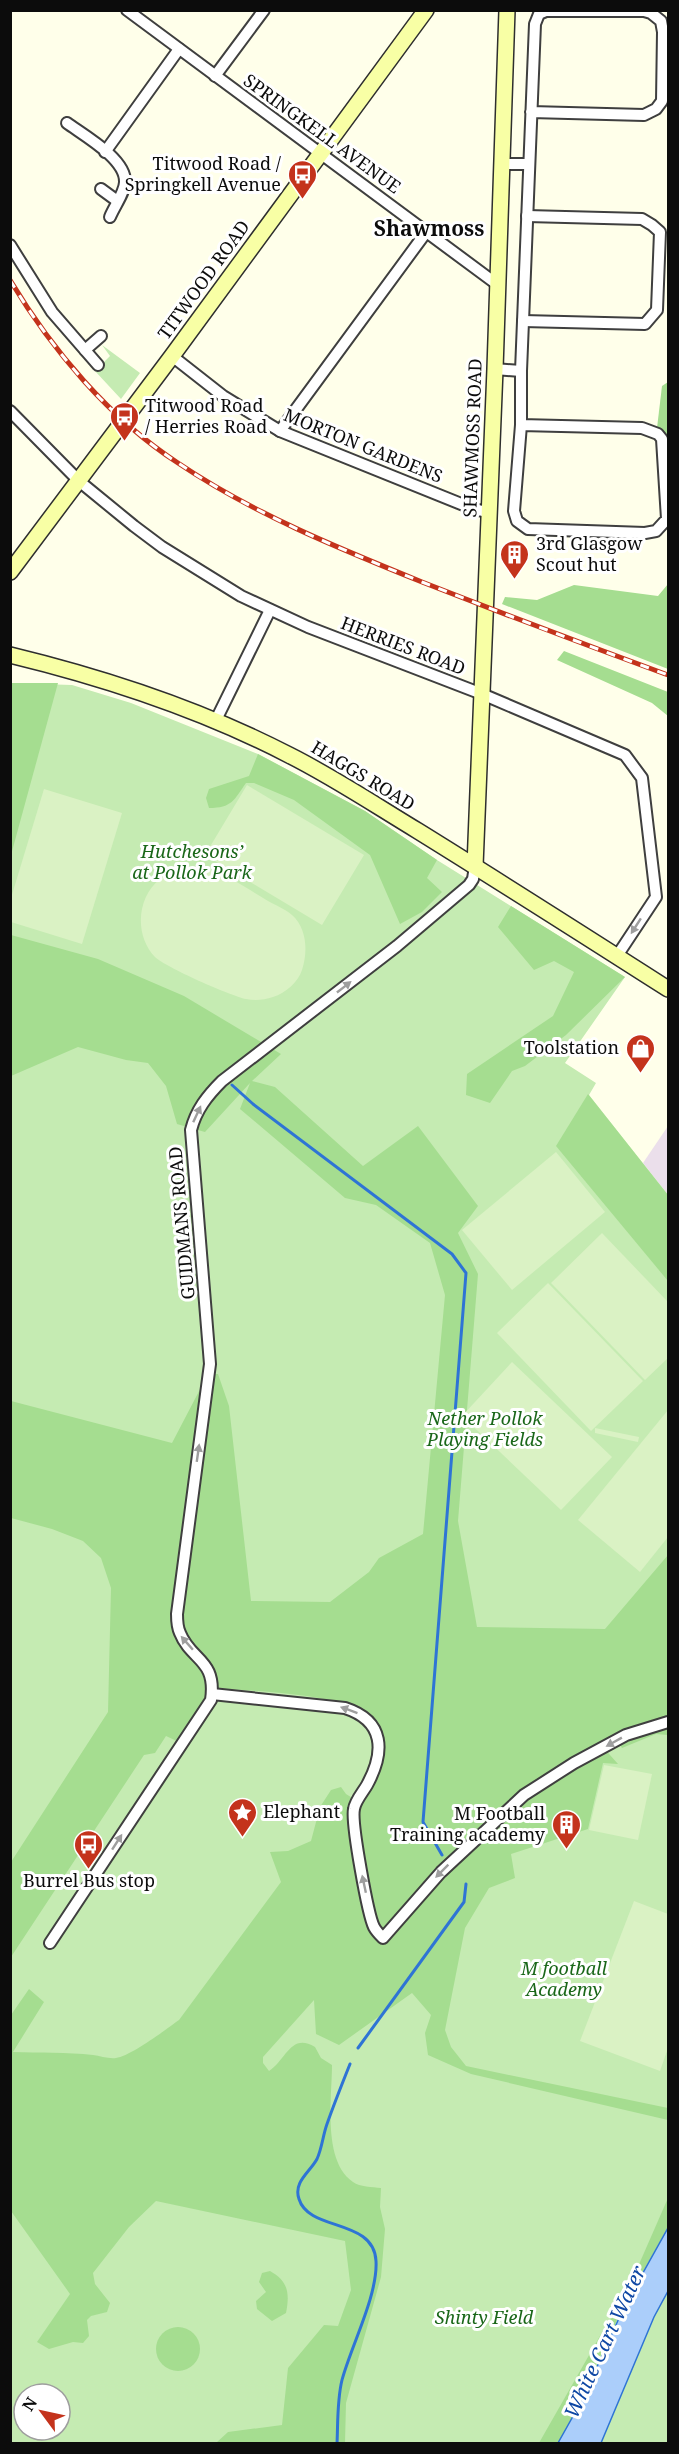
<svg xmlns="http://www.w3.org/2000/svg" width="679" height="2454" font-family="'Noto Serif',serif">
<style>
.industrial{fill:#ebdfeb}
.green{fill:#c5ebb2;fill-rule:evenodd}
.forest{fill:#a5dd90}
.pitch{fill:#daf2c4}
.water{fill:#abcefa;stroke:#2e74d5;stroke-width:1.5}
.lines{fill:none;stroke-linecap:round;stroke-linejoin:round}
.stream{stroke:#2e74d5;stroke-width:3}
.street-casing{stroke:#3f3f3f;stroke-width:14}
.secondary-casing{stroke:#2e2e2e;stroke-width:18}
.street{stroke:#fff;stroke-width:10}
.secondary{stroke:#f8ffa5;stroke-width:15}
.rail-casing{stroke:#c4331c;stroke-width:5}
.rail{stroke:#fff;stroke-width:3;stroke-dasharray:9;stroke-linecap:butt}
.oneway{fill:#9e9e9e}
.labels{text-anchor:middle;stroke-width:6;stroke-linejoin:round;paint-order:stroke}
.street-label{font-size:18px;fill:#0c0c0c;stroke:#fff}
.poi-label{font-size:18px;fill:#0c0c0c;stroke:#fff;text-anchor:end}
.park-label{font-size:18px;font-style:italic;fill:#1a6719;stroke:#fff}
.water-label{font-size:20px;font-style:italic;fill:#0e47a4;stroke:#fff}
.quarter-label{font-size:21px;font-weight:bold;fill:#0c0c0c;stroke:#fff}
</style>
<rect width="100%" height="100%" fill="#ffffea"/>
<polygon class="industrial" points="668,1126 668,1195 643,1163"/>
<g class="green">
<polygon points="102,345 140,373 121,399 95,371 110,356"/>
<path d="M10,683L72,685L131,703L258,754L365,811L437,860L625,977L565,1063L596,1083L589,1095L668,1195V2443L11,2444ZM24,2394H60V2430H24Z"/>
</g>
<g class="forest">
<polygon points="668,382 668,438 657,428 662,386"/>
<polygon points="668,584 668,669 502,604 505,597 537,600 574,585 658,596"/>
<polygon points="564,651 668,692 668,716 652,703 557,660"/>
<polygon points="11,683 58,683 11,855 10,683"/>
<path d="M258,754L365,811L437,860L427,878L442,892L422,912L400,924L370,855L294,800L254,783H246C234,800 232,808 209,808L206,798L209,789L249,776Z"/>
<polygon points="511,906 625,977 566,1035 525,1066 512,1071 490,1103 466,1095 467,1074 553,1016 574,972 554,961 534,970 498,927"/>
<path d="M11,935L98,959L184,996L281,1054L252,1081L275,1087L363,1166L418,1126L478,1206L458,1233L478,1274L458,1521L477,1627L605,1629L668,1555V1735L656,1734L622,1748L615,1737L602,1746L618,1764L603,1763L588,1829L511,1854L515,1878L489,1888L465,1928L445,2030L451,2047L466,2066L668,2108V2120L471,2074L428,2055L425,2033L431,2015L412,1993L339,2045L316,2034L314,2000L263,2057V2063L269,2071C286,2060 291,2032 315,2047L321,2058L332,2065C332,2098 322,2161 353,2182C360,2187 372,2187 381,2188L380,2207L385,2229L381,2277L346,2403L345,2443H216L228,2432L282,2425L288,2368L324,2325L338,2326L351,2290L345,2241L156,2201L129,2227L93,2273L95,2284L110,2303L107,2312L91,2316L87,2320L89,2336L83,2343L73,2342L49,2349L37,2342L70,2294L11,2211V2015L29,1989L44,2002L13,2052C39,2053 67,2052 93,2055C100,2056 109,2059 116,2058C131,2056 165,2030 179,2020L281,1882L270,1852L288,1851L311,1841L320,1807L331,1790L341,1787L346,1794L362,1804L376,1778L371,1718C345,1693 256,1692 217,1688L207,1691V1699L181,1743L166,1736L155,1753L144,1755L11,1957V1862L108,1712L111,1588L101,1558L83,1541L52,1529L11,1518V1401L172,1443L208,1374H218L229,1406L251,1601L330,1602L369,1572L379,1558L423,1534L445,1295L430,1243L376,1205L345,1198L240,1109L250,1083L205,1132L177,1124L166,1086L148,1063L126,1060L78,1047L11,1076Z"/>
<polygon points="588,1094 668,1195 668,1281 556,1146"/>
<polygon points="668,2198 668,2227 624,2305 568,2426 558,2443 539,2443 633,2278"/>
<path d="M270,2271C288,2281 290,2293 286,2313L272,2321L257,2309L256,2301L266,2292L259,2282L262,2273Z"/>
<circle cx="178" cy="2349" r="22"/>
</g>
<g class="pitch">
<polygon points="247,785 364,855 322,925 205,855"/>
<polygon points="44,789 122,813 82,944 11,922 11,898"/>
<path d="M189,867C195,867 202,867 207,869C229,875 249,890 268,901C275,905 285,909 292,915C307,928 308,952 302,970C298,982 286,993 273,997C264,1000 255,1001 246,999C231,996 165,967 155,957C134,935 137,897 160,879C169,872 178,869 189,867Z"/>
<polygon points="556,1152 605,1212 512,1290 462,1230"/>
<polygon points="602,1233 668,1302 668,1358 645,1380 551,1283"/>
<polygon points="548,1283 643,1381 591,1431 497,1333"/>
<polygon points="512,1362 612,1457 561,1510 462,1416"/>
<polygon points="668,1410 668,1537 640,1572 578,1520"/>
<polygon points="595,1428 639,1437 638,1442 595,1433"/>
<polygon points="604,1765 652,1774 638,1840 589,1830"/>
<polygon points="634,1901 668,1914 668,2048 660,2071 580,2041"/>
</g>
<polygon class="water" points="668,2228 668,2291 654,2317 601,2443 558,2443 581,2402 625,2305"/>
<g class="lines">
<g class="stream">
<polyline points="232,1085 253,1104 452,1254 466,1273 423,1822 442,1855"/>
<polyline points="358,2048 464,1902 466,1884"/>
<path d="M337,2444C338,2422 337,2400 342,2380C351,2346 378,2295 376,2261C374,2218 309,2232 299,2199C293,2182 310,2172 317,2159C322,2148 323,2135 327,2124C334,2104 342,2084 350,2064"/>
</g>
<defs>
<g id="street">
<polyline points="127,10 498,285"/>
<polyline points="215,76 264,10"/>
<path d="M67,123C85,136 126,159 125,182C125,192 114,207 110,217"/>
<polyline points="105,152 179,49"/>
<polyline points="503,164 529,164"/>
<polyline points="101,189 116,200"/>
<polyline points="10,245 52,312 98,365"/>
<polyline points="523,321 645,324 657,310 660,232 652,225 642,219 527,216"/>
<polyline points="85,350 101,336"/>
<polyline points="172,356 223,396 280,431 471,508 490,513"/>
<polyline points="495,369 521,371"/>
<polyline points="10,411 79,481 134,526 162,547 241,596 308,627 482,694 625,755 642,778 656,897 617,956"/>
<polyline points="521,425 642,428 658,434 662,439 667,519 656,531 645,533 528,529 517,521 514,511 521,425 521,371 535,24 539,14 546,11 644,11 651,13 661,21 663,32 662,101 656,109 644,115 531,112"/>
<polyline points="280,431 427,231"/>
<polyline points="215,722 270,610"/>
<path d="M212,1694L345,1708C385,1721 385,1752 367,1785C363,1792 355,1801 354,1809C351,1823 368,1915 374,1927C376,1931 380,1935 383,1938L441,1872L524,1795L574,1763L626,1735L668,1722"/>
<path d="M50,1943L211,1700C217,1659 191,1661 180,1633C177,1627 177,1621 177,1614L210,1364L191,1130C196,1110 207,1096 222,1081L397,946L469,885L473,879L475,866"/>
</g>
<g id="secondary">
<polyline points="10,572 172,356 426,10"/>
<path d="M10,655C105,678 202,710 289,755C333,777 375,805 418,831C502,883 585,936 668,989"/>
<polyline points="475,866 495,369 507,10"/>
</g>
</defs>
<use href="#street" class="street-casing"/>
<use href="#secondary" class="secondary-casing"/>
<use href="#street" class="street"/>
<use href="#secondary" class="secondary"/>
<defs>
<path id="rail" d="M10,280C52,350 110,419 178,463C254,514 338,548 422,582C504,614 586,645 668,675"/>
</defs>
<use href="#rail" class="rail-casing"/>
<use href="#rail" class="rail"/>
</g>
<defs><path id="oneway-solid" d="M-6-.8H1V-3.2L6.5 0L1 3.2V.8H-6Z" transform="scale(1.5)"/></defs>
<g class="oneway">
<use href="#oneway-solid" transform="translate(636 926) rotate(123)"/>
<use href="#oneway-solid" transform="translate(344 987) rotate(-38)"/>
<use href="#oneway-solid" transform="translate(197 1114) rotate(-65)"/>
<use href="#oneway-solid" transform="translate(198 1453) rotate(-82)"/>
<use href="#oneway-solid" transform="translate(187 1643) rotate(-131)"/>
<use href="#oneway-solid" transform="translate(349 1710) rotate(-160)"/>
<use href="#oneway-solid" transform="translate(614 1742) rotate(151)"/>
<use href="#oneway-solid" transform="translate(117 1842) rotate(-57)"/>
<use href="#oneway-solid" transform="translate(442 1871) rotate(135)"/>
<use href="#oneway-solid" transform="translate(364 1884) rotate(-102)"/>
</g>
<defs>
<symbol id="bus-pin" viewBox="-11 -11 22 30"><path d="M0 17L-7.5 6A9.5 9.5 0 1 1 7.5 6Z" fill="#c4331c" stroke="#fff"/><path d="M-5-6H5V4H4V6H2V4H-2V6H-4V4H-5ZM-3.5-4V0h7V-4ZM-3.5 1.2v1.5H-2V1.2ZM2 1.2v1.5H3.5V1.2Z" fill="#fff"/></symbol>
<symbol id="building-pin" viewBox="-11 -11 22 30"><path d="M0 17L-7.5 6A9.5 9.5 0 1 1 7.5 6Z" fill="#c4331c" stroke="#fff"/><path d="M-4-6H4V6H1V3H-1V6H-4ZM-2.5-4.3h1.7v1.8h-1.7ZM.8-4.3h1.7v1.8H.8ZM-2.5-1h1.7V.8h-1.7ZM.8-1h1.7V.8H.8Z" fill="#fff"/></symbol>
<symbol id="shop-pin" viewBox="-11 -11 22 30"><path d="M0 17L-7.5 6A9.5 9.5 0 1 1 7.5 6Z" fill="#c4331c" stroke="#fff"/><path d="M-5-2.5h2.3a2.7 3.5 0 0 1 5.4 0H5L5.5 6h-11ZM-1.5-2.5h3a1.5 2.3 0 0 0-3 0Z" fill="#fff"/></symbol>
<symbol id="sight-pin" viewBox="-11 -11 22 30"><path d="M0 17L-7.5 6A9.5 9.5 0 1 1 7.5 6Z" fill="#c4331c" stroke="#fff"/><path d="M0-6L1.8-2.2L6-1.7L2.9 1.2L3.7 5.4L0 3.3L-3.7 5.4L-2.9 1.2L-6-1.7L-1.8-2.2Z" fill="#fff"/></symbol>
</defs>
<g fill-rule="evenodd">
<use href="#bus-pin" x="286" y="158" width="33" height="45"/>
<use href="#bus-pin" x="108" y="400" width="33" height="45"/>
<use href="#building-pin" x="498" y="538" width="33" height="45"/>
<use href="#shop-pin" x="624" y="1032" width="33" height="45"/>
<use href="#sight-pin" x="226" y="1796" width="33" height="45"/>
<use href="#building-pin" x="550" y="1808" width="33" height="45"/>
<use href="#bus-pin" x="72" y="1828" width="33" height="45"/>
</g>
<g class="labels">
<g class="street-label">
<text transform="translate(322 134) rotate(36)" y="6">SPRINGKELL AVENUE</text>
<text transform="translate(204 280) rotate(-54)" y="6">TITWOOD ROAD</text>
<text transform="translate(473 438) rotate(-88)" y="6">SHAWMOSS ROAD</text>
<text transform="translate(363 446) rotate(22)" y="6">MORTON GARDENS</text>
<text transform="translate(403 646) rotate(21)" y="6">HERRIES ROAD</text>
<text transform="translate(363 776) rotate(31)" y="6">HAGGS ROAD</text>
<text transform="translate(182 1223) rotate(-95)" y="6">GUIDMANS ROAD</text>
</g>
<g class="poi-label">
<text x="281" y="170">Titwood Road /<tspan x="281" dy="21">Springkell Avenue</tspan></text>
<text x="145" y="412" text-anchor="start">Titwood Road<tspan x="145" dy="21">/ Herries Road</tspan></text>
<text x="536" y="550" text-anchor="start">3rd Glasgow<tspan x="536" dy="21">Scout hut</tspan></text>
<text x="619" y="1054">Toolstation</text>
<text x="263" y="1818" text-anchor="start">Elephant</text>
<text x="545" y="1820">M Football<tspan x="545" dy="21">Training academy</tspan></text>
<text x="89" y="1887" text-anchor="middle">Burrel Bus stop</text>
</g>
<g class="park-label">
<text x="192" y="858">Hutchesons’<tspan x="192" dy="21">at Pollok Park</tspan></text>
<text x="485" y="1425">Nether Pollok<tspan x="485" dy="21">Playing Fields</tspan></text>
<text x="564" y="1975">M football<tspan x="564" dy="21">Academy</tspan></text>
<text x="484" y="2324">Shinty Field</text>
</g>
<g class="water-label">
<text transform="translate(605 2342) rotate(-65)" y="7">White Cart Water</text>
</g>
<g class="quarter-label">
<text x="429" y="236">Shawmoss</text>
</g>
</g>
<rect width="679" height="2454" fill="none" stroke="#0c0c0c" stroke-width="24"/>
<g transform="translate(42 2412) rotate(303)"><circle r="28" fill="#ffffff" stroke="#9e9e9e" stroke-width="1.5"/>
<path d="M0-4.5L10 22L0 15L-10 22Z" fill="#c4331c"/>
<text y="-9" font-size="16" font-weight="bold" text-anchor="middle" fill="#0c0c0c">N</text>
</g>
</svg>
